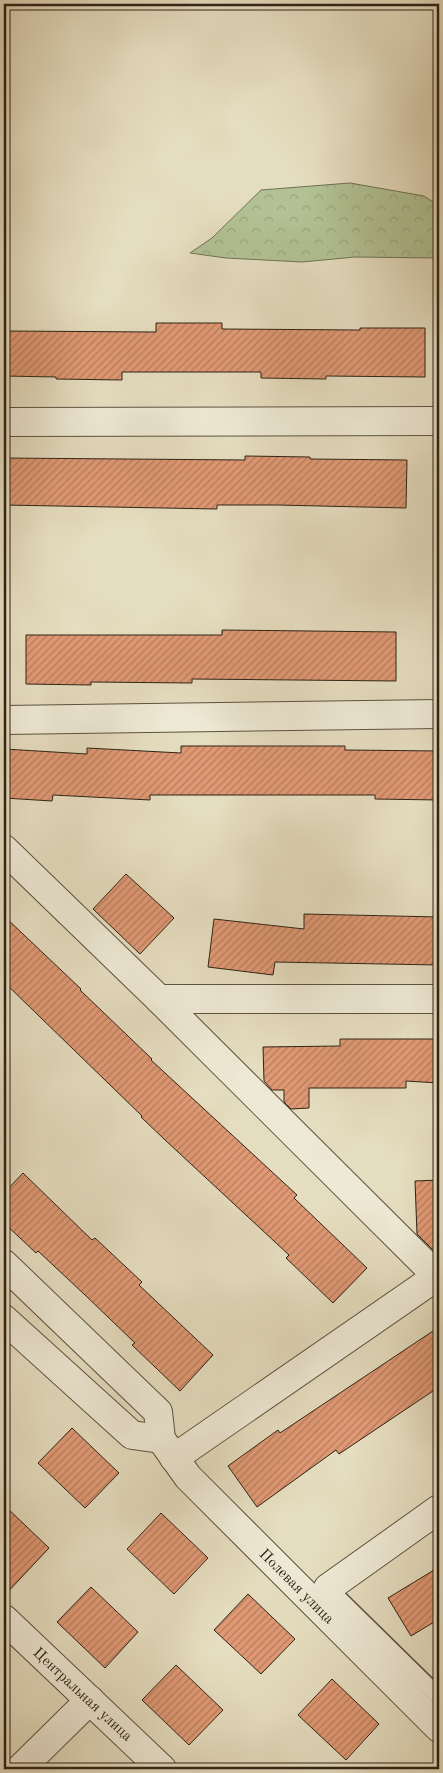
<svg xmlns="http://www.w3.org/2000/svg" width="443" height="1773" viewBox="0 0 443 1773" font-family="'Old Standard TT',serif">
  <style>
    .forest { fill: url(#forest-crowns); stroke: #707255 }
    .building { fill: url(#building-hatch); stroke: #2e2316 }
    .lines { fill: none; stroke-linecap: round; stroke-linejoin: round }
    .lane-casing { stroke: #5c5240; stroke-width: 19 }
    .street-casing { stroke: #5c5240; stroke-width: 30 }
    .lane { stroke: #eee9d5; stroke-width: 16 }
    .street { stroke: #eee9d5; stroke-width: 28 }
    .labels { text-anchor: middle; stroke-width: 4; stroke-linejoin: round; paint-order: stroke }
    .street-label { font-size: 15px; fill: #2e2316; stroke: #eee9d5 }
  </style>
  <defs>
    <pattern id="forest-crowns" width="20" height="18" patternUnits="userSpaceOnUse" patternTransform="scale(1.25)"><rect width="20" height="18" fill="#b2c294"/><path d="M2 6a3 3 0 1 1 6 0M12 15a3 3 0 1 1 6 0" fill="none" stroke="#99a67f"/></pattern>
    <pattern id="building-hatch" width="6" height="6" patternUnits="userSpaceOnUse" patternTransform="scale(1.25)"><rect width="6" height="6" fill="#e09974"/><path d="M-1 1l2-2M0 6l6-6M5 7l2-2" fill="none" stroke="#b67c5e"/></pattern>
  </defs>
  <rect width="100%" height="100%" fill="#e5ddbf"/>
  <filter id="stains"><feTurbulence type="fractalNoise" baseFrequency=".004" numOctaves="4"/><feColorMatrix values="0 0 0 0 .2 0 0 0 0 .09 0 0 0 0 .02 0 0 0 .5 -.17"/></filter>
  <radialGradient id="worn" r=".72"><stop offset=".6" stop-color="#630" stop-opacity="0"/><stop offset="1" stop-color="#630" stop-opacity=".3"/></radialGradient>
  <polygon class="forest" points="350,183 424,196 439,206 439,258 355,257 302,262 226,258 190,253 212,238 261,190"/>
  <g class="building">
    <polygon points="156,323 222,323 222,329 360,330 360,328 425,328 425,377 326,376 326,379 261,378 261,372 122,372 122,380 56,379 56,377 4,376 4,331 156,332"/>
    <polygon points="245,456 310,457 310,459 407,460 406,508 277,505 217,505 217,509 4,505 4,458 245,460"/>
    <polygon points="222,630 396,632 396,681 192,679 192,683 91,682 91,685 26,684 26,635 222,635"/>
    <polygon points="181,746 345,746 345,750 439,751 439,800 375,799 375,795 150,795 150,800 53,795 52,801 4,798 4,749 87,754 87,748 181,753"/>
    <polygon points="126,874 174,918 140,954 93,909"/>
    <polygon points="304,914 439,917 439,965 275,962 273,975 208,967 214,919 304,929"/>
    <polygon points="4,916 81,989 80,990 152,1059 151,1060 297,1195 294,1198 367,1268 333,1303 286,1258 289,1255 164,1139 141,1117 142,1116 4,982"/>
    <polygon points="340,1039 439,1039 439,1083 406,1081 406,1088 309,1088 309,1108 291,1109 284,1102 284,1090 272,1090 264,1081 263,1047 340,1046"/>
    <polygon points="23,1173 92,1240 95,1238 142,1282 139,1285 213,1355 180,1391 132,1345 135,1343 85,1295 38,1251 36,1253 4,1223 4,1193"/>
    <polygon points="439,1180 439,1256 417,1234 415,1181"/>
    <polygon points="439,1327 439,1387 339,1454 336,1450 257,1507 228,1466 278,1430 280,1433"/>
    <polygon points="72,1428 119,1473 85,1508 38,1463"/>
    <polygon points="4,1505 49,1548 4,1596"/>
    <polygon points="161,1513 208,1558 174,1594 127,1549"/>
    <polygon points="439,1567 439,1619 411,1636 388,1598"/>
    <polygon points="91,1587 138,1632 105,1668 57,1622"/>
    <polygon points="248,1594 295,1639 261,1674 214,1630"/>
    <polygon points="176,1665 223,1710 189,1745 142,1700"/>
    <polygon points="332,1679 379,1724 346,1760 298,1715"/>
  </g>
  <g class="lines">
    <defs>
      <polyline id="lane" points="328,1588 439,1697"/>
      <g id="street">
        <polyline points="4,422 439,421"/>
        <polyline points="4,720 439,714"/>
        <polyline points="4,849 159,999 437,1276"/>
        <polyline points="159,999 439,999"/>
        <polyline points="4,1264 158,1412 161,1439 188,1477 439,1728"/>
        <polyline points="4,1319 132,1435 161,1439"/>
        <polyline points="174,1458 439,1275"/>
        <polyline points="328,1588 439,1509"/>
        <polyline points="4,1619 162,1769"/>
        <polyline points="20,1769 90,1700"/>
      </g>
    </defs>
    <use href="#lane" class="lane-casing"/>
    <use href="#street" class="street-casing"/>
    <use href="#lane" class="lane"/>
    <use href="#street" class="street"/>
  </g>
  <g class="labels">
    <g class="street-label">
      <text transform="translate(297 1586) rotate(45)" y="5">Полевая улица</text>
      <text transform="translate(83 1694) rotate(43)" y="5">Центральная улица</text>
    </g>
  </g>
  <rect width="443" height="1773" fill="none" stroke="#e5ddbf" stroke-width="20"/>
  <rect x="5" y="5" width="433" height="1763" fill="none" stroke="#2e2316" stroke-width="2.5"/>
  <rect x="10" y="10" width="423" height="1753" fill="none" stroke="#2e2316"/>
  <rect width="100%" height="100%" filter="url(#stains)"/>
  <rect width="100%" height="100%" fill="url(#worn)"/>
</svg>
